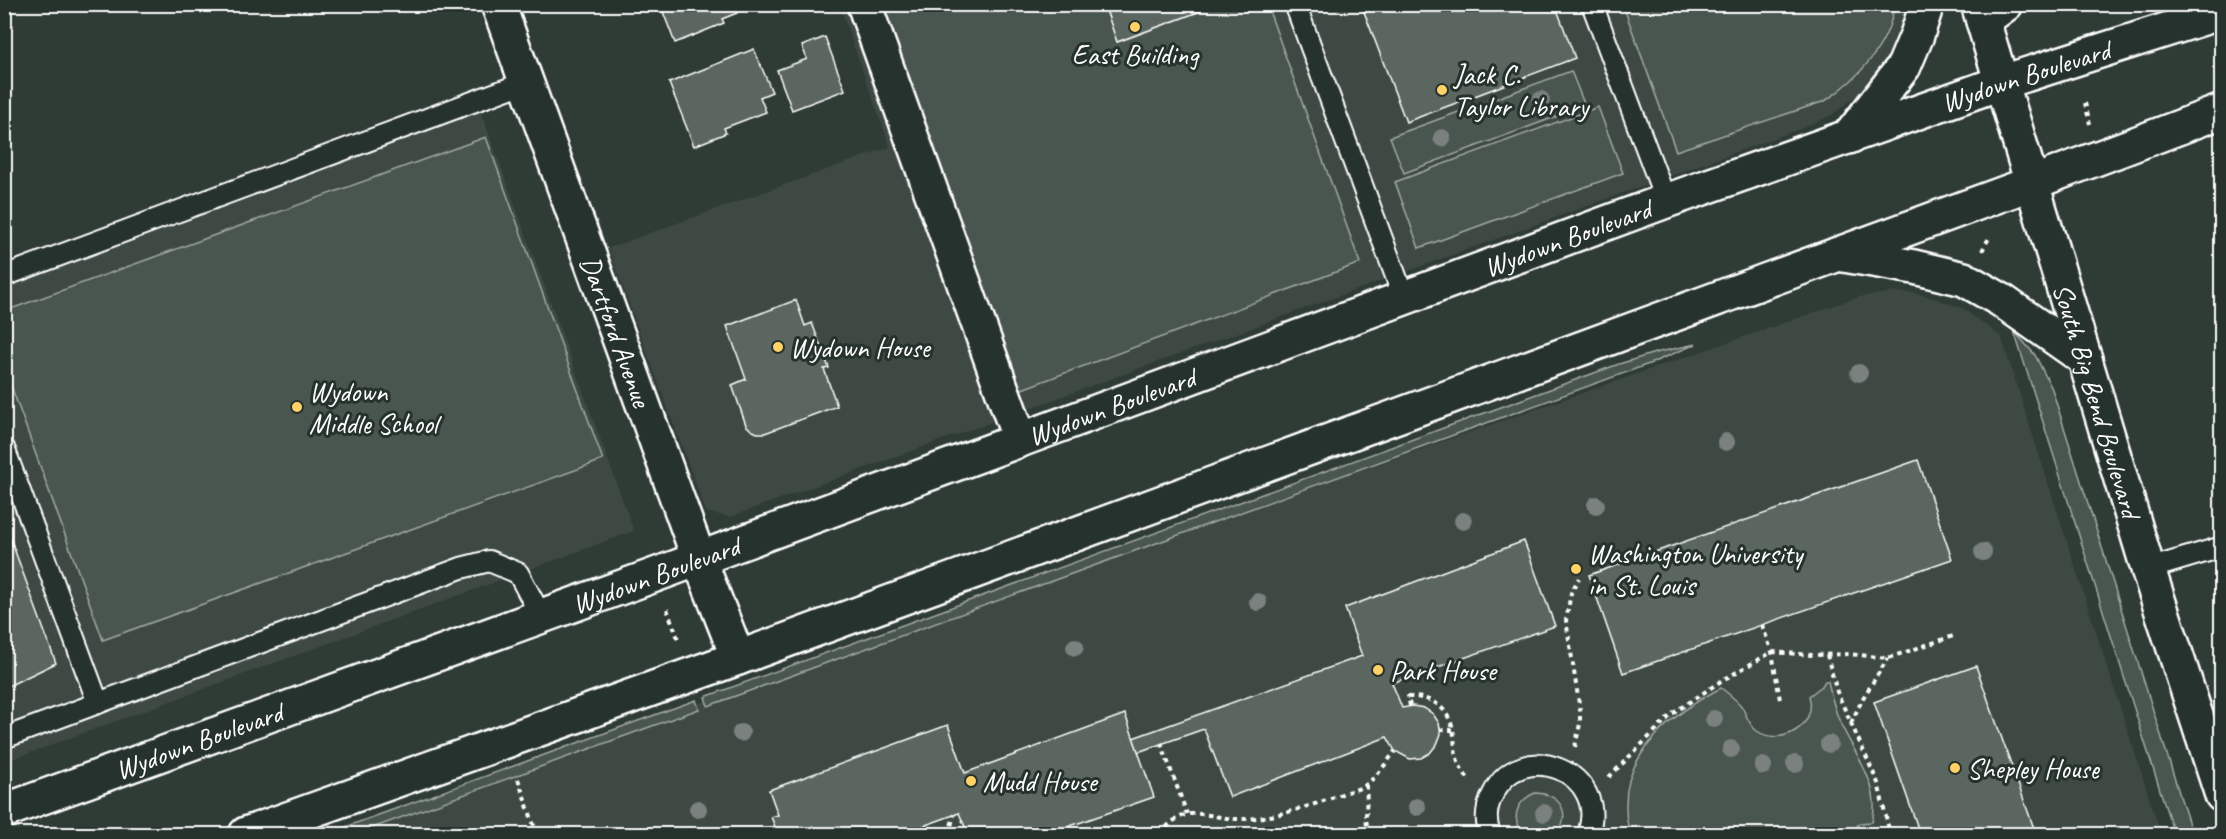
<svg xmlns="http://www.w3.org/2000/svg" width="2226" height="839" viewBox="0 0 2226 839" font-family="Caveat,sans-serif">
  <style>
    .built { fill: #3c4842 }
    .green { fill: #4a544f; stroke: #a4aaa7; stroke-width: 1.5 }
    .building { fill: #5b6661; stroke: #fff; stroke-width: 1.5 }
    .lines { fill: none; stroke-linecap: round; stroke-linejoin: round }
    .service-casing { stroke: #fff; stroke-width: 24 }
    .minor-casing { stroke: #fff; stroke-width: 38 }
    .tertiary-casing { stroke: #fff; stroke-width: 38 }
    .secondary-casing { stroke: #fff; stroke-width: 38 }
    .path { stroke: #fff; stroke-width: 4; stroke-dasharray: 4.5 4.5; stroke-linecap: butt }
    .service { stroke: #26332d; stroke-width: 20 }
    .minor { stroke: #26332d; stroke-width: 33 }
    .tertiary { stroke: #26332d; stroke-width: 33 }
    .secondary { stroke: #26332d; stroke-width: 33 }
    .tree { fill: #7a817e }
    .poi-dot { fill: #ffd166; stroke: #26332d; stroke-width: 2 }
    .labels { text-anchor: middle; stroke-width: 6; stroke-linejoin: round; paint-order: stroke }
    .poi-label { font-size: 28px; fill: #fff; stroke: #26332d; text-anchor: start }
    .street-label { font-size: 28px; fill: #fff; stroke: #26332d }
  </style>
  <rect width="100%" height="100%" fill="#2f3b35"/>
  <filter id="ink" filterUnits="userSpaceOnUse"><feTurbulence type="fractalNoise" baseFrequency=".0167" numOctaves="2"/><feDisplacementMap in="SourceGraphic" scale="12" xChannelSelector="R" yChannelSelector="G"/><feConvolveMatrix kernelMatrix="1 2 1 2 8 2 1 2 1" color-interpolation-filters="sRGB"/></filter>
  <g filter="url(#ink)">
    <g class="built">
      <polygon points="839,5 1907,5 1899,39 1880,69 1859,94 1832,115 1800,129 730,517 706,512 608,248 890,147"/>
      <polygon points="480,109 634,531 5,762 5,284"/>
      <polygon points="1897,292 1915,293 1931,297 1962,308 2001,336 2161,834 341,834 888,634 1858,297"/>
    </g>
    <g class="green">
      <polygon points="875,5 1104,5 1118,42 1200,11 1198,5 1267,5 1360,263 1014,392"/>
      <path d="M1623,5V4L1894,5C1890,45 1857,80 1825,101L1676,151Z"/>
      <polygon points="1571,71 1585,106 1404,173 1390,137"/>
      <polygon points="1598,107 1623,173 1419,248 1395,182"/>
      <polygon points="486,137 603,460 103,640 5,369 5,311"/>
      <polygon points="2014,331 2035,355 2052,389 2192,834 2174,834"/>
      <polygon points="1696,344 1649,364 708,706 705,697 1619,364 1655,353"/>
      <path d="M1825,681H1828C1831,695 1834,709 1840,722C1854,754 1882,785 1872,822L1860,823L1850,834H1632C1626,825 1626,814 1626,803C1626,750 1678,710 1721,688C1729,694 1737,700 1742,707C1747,716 1748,724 1757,731C1781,747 1818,726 1809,696L1822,686Z"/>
      <polygon points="696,700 699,709 356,834 326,834"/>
      <path d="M1535,793C1560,793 1573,814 1556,834H1524C1510,819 1516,801 1535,793Z"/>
    </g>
    <g class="building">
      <polygon points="660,4 734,4 737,13 722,19 724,23 675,43"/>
      <polygon points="1104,4 1198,4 1201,11 1117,42"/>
      <polygon points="1361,4 1555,4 1575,58 1406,122"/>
      <polygon points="825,37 845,90 792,110 777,70 807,59 802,46"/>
      <polygon points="754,49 772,92 760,97 766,112 724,128 726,133 694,146 669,83"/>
      <polygon points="796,300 805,326 812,323 829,368 824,369 837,406 765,433 757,433 751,430 746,425 732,385 746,379 727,326"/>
      <polygon points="1918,460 1952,559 1623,673 1589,575"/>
      <polygon points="4,521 56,663 4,688"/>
      <polygon points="1524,541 1555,626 1392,683 1402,708 1413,706 1424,708 1433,714 1439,723 1441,734 1437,744 1430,753 1421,758 1410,759 1395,751 1387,737 1230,797 1204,729 1138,752 1133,738 1362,656 1345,608"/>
      <polygon points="1976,666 2036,834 1920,834 1874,702"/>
      <polygon points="1125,714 1154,797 1047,834 968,834 959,813 901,834 778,834 771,817 778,815 769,790 948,725 965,773"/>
    </g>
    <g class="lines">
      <defs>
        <g id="service">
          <polyline points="1295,4 1404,298"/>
          <polyline points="1592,4 1666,201"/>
          <polyline points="4,276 526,82"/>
          <polyline points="4,448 98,703"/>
          <polyline points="2148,569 2222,547"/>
          <polyline points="4,738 461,568 489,561 518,573 541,616"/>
          <path d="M1490,834C1485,821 1486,807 1493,794C1521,736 1610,772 1588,834"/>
        </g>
        <g id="minor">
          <path id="s1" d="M498,4L699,559L738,658"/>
          <polyline points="864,4 1020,440"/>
          <polyline points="1983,21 2006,4"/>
        </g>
        <g id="tertiary">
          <path id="s2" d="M4,811L655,575L1666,201L2000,83L2222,12"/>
          <polyline points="246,834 738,658 2032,183 2222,111"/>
        </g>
        <g id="secondary">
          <path id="s3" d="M1978,4L2148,569L2222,795"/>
          <polyline points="1849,137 1904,66 1917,35 1927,4"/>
          <polyline points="1838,254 1914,267 1964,279 2001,300 2085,359"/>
        </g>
      </defs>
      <use href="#service" class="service-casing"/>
      <use href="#minor" class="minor-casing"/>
      <use href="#tertiary" class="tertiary-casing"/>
      <use href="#secondary" class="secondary-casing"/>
      <g class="path">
        <polyline points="2085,103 2090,124"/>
        <polyline points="1982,251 1990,236"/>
        <polyline points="667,609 679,641"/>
        <polyline points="1762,625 1772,652 1780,700"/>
        <polyline points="1827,655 1837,692 1878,783 1890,834"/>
        <path d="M1410,706L1408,697C1432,696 1448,707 1453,730C1455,738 1454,747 1456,754C1458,764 1463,772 1469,780"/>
        <polyline points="1851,723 1863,698 1888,658"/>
        <polyline points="1440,730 1453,730"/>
        <polyline points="1161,743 1187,814"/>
        <polyline points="1575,747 1580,724 1580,710 1566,620 1571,593 1579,578"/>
        <polyline points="1609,777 1672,714 1721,681 1772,652 1813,655 1849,654 1888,658 1956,635"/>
        <polyline points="518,779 537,834"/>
        <polyline points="1367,785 1366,818 1368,834"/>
        <polyline points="760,834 776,828"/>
        <polyline points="949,834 954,815"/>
        <polyline points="1136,834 1161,833"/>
        <path d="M1160,834C1190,798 1208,821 1245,819C1280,817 1314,805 1347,792C1354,790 1363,788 1368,783C1379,774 1387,762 1395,751"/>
      </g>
      <use href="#service" class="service"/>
      <use href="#minor" class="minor"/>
      <use href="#tertiary" class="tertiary"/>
      <use href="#secondary" class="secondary"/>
    </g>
    <g class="tree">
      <circle cx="1541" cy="100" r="9"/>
      <circle cx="1442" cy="138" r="9"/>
      <circle cx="1859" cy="373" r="9"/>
      <circle cx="1726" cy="442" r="9"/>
      <circle cx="1596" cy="505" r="9"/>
      <circle cx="1463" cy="521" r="9"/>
      <circle cx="1983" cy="552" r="9"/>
      <circle cx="1258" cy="602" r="9"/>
      <circle cx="1075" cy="647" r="9"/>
      <circle cx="1714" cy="719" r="9"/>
      <circle cx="741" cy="733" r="9"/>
      <circle cx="1829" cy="744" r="9"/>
      <circle cx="1731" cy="749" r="9"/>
      <circle cx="1795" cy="764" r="9"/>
      <circle cx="1763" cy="766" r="9"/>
      <circle cx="1417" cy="807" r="9"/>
      <circle cx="698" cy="809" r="9"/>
      <circle cx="1544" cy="813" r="9"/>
    </g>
  </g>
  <g class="poi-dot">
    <circle cx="1135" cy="27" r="6"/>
    <circle cx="1442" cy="90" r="6"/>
    <circle cx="778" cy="347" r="6"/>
    <circle cx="297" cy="407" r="6"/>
    <circle cx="1576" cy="569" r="6"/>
    <circle cx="1378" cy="670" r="6"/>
    <circle cx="1955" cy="768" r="6"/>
    <circle cx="971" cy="781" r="6"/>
  </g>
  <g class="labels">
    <g class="poi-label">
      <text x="1135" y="64" text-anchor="middle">East Building</text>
      <text x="1454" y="84">Jack C.<tspan x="1454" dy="32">Taylor Library</tspan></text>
      <text x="790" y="357">Wydown House</text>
      <text x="309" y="401">Wydown<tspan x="309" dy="32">Middle School</tspan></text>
      <text x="1588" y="563">Washington University<tspan x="1588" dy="32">in St. Louis</tspan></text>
      <text x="1390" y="680">Park House</text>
      <text x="1967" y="778">Shepley House</text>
      <text x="983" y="791">Mudd House</text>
    </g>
    <g class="street-label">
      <text dy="10" stroke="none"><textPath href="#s2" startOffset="2151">Wydown Boulevard</textPath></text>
      <text dy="10" stroke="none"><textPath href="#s2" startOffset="1665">Wydown Boulevard</textPath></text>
      <text dy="10" stroke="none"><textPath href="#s1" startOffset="348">Dartford Avenue</textPath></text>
      <text dy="10" stroke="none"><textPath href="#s3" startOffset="414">South Big Bend Boulevard</textPath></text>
      <text dy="10" stroke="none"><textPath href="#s2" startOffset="1179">Wydown Boulevard</textPath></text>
      <text dy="10" stroke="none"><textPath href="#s2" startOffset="693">Wydown Boulevard</textPath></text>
      <text dy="10" stroke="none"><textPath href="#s2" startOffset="207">Wydown Boulevard</textPath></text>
    </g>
  </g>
  <rect width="2226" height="839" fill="none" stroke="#26332d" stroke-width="24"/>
  <rect x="12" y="12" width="2202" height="815" fill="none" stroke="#fff" stroke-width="2" filter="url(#ink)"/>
</svg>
